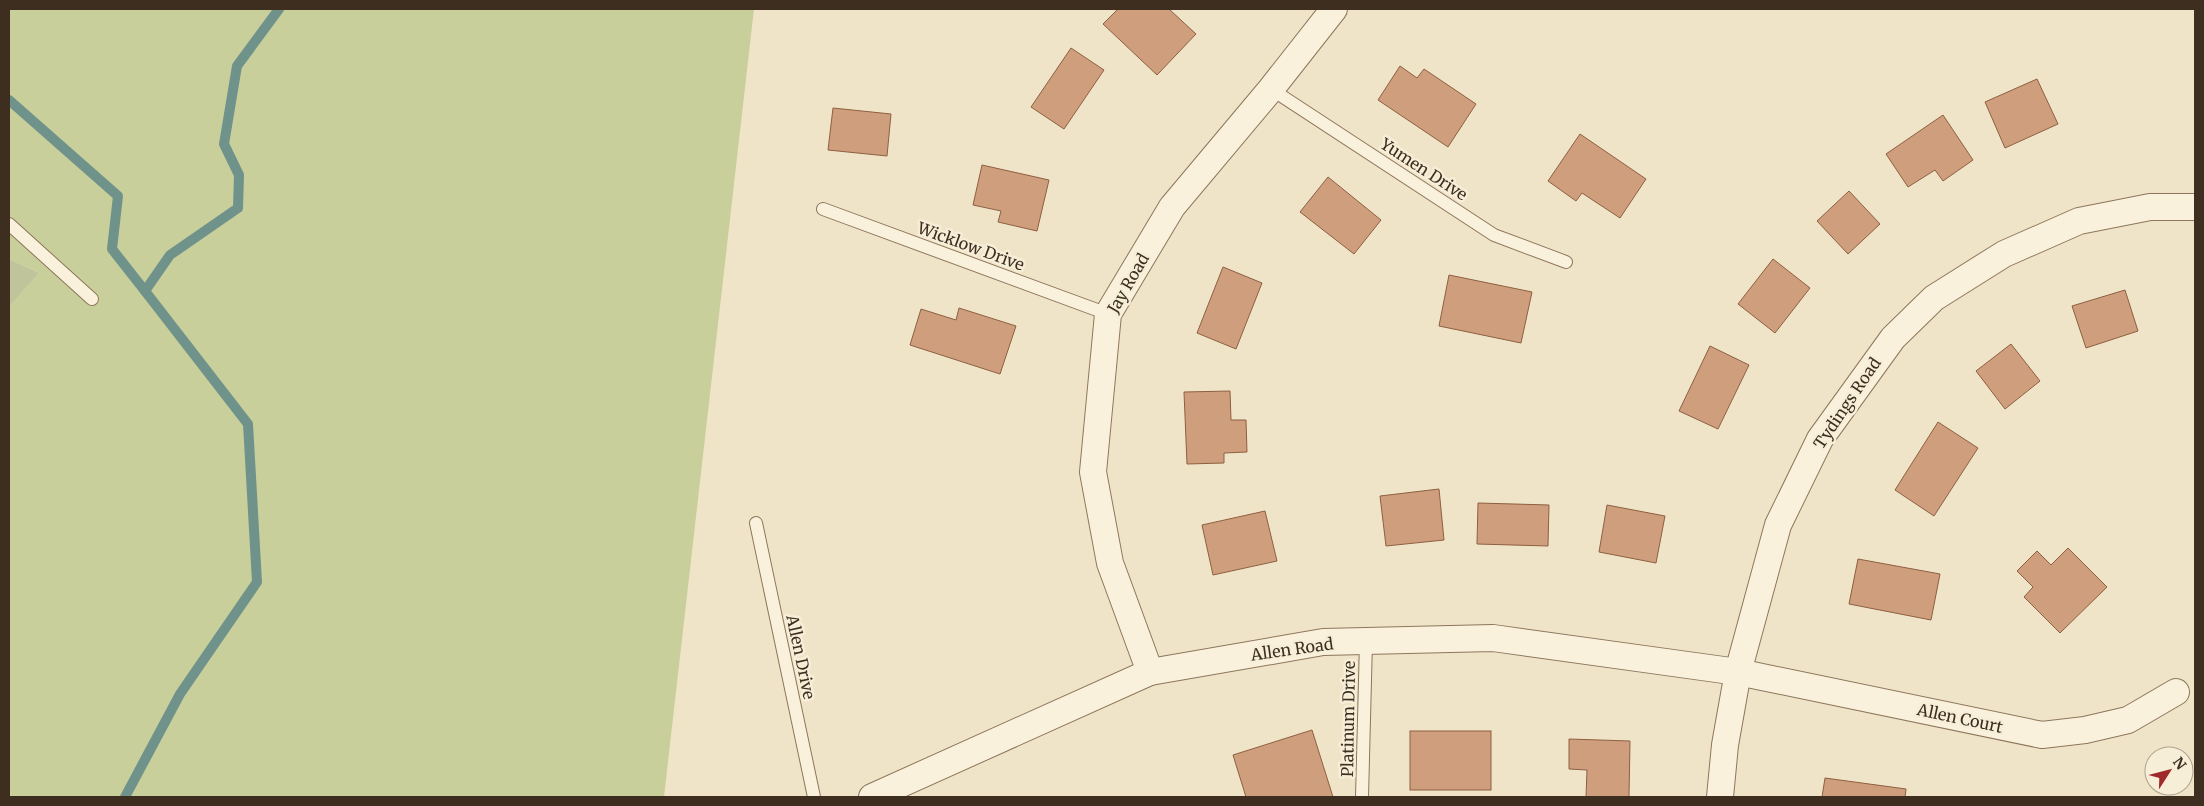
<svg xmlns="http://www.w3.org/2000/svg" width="2204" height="806" viewBox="0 0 2204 806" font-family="Merriweather,serif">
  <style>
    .green { fill: #c9cf9b }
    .cemetery { fill: #bfc49a }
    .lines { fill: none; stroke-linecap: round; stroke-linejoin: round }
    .stream { stroke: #6f938a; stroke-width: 10 }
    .building { fill: #cf9f7d; stroke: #8d5f41 }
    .service-casing { stroke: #8d765c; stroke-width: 14 }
    .minor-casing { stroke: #8d765c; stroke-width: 28 }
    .service { stroke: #faf1dc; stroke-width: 12 }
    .minor { stroke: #faf1dc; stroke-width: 26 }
    .labels { text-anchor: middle; stroke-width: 5; stroke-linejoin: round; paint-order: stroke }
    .street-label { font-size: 16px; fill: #3d2e20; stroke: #f7eed8 }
  </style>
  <rect width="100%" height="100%" fill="#f0e4c8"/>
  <polygon class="green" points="9,9 754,9 664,797 9,797 9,307 39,273 9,259"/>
  <polygon class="cemetery" points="9,259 39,273 9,307"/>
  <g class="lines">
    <g class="stream">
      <polyline points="9,100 118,196 112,249 145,291"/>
      <polyline points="125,797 180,694 257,582 248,424 145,291 170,255 238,208 239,175 224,144 237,66 279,9"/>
    </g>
  </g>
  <g class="building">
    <polygon points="1118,9 1169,9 1196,34 1157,75 1103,24"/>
    <polygon points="1071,48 1104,70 1064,129 1031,107"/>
    <polygon points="1400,66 1417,78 1424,69 1476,104 1448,147 1378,100"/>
    <polygon points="2037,79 2058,124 2005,148 1985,102"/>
    <polygon points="833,108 891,114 887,156 828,150"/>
    <polygon points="1943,115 1973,160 1943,181 1935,170 1908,187 1886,154"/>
    <polygon points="1580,134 1646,179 1620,218 1582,193 1576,201 1548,181"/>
    <polygon points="982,165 1049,180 1037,231 998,222 1001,211 973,205"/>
    <polygon points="1328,177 1381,220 1354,254 1300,212"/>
    <polygon points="1849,191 1880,224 1848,254 1817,221"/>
    <polygon points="1773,259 1810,288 1775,333 1738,304"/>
    <polygon points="1223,267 1262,283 1236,349 1197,333"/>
    <polygon points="1449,275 1532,292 1521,343 1439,326"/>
    <polygon points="2125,290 2138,331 2086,348 2072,306"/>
    <polygon points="959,308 1016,326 1000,374 910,345 921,309 956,320"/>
    <polygon points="2011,344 2040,381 2005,409 1976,371"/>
    <polygon points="1710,346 1749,365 1718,429 1679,411"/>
    <polygon points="1230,391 1231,420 1246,420 1247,452 1224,453 1224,463 1187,464 1184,392"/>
    <polygon points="1938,422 1978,448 1934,516 1895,490"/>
    <polygon points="1439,489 1444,540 1386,546 1380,496"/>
    <polygon points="1478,503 1549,505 1548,546 1477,544"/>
    <polygon points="1607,505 1665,516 1656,563 1599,552"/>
    <polygon points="1265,511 1277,561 1213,575 1202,525"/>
    <polygon points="2068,548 2107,587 2060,633 2024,597 2033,587 2017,571 2037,551 2051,565"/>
    <polygon points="1858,559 1940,574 1931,620 1849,604"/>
    <polygon points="1312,730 1333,797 1246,797 1233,755"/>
    <rect x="1410" y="731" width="81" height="59"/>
    <polygon points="1569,739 1630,741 1629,797 1586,797 1587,770 1569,769"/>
    <polygon points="1825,778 1906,789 1905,797 1822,797"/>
  </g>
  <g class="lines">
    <defs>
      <g id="service">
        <polyline points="1271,89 1494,235 1566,262"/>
        <polyline points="823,209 1108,314"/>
        <polyline points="9,224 92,299"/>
        <polyline points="756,523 814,797"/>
        <polyline points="1362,797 1366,641"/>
      </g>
      <g id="minor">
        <polyline points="1150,672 1110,563 1093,472 1108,314 1172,207 1271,89 1334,9"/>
        <polyline points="872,797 1150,672 1323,642 1493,638 1738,672 2042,735 2085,730 2128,720 2176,692"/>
        <polyline points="1720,797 1725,745 1738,672 1778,525 1820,439 1893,338 1934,298 2004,254 2079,221 2150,207 2195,207"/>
      </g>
    </defs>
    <use href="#service" class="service-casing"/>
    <use href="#minor" class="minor-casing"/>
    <use href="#service" class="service"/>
    <use href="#minor" class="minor"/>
  </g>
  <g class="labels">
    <g class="street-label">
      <text transform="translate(1424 169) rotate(33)" y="6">Yumen Drive</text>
      <text transform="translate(971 246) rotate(20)" y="6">Wicklow Drive</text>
      <text transform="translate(1128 283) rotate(-60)" y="6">Jay Road</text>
      <text transform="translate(1847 403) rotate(-56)" y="6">Tydings Road</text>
      <text transform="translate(1292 649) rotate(-8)" y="6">Allen Road</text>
      <text transform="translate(801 657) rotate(78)" y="6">Allen Drive</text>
      <text transform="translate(1960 718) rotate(12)" y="6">Allen Court</text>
      <text transform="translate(1348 719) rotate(-89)" y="6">Platinum Drive</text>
    </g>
  </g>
  <rect width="2204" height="806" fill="none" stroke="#3d2e20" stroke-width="20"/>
  <g transform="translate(2169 771) rotate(54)"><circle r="24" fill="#f7eed8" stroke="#ada18e"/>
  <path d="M0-4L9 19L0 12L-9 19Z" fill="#9e2a2b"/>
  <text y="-8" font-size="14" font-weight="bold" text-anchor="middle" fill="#3d2e20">N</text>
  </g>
</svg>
